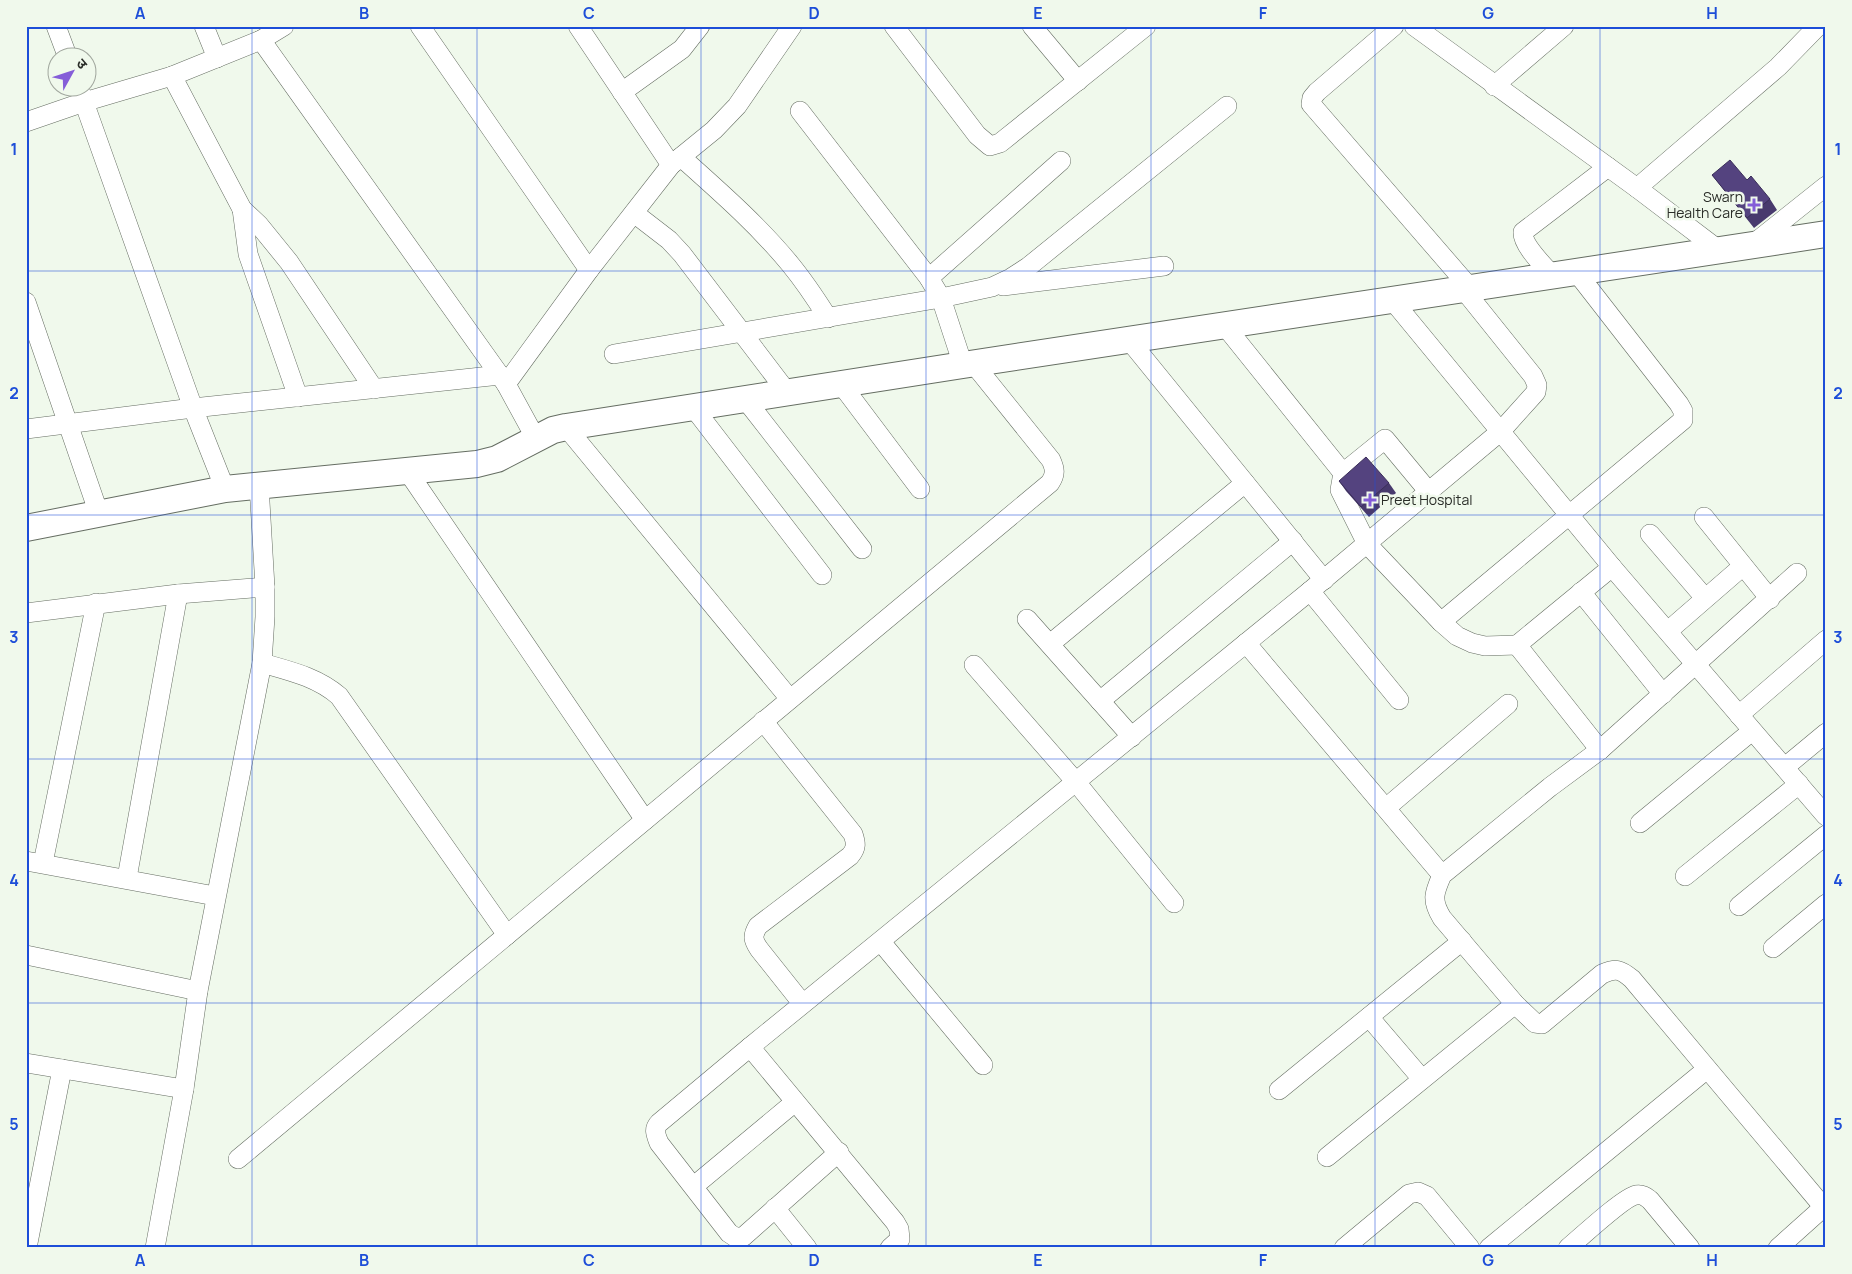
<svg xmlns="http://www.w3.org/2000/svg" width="1852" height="1274" viewBox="0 0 1852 1274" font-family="Manrope,'Noto Sans Devanagari',sans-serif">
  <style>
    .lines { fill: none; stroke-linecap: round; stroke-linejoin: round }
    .street-casing { stroke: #656d62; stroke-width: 20 }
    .secondary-casing { stroke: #656d62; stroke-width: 28 }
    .street { stroke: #fff; stroke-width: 19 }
    .secondary { stroke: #fff; stroke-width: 26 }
    .wall { fill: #483a6d }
    .building { fill: #54437f; stroke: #3b2f59 }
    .grid { fill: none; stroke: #1d4ed8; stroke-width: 1; stroke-opacity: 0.55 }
    .poi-dot { fill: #855ed8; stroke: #f0f9ec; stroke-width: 2 }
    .labels { text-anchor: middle; stroke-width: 5; stroke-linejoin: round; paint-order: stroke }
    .poi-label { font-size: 14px; fill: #2a2d28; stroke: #f0f9ec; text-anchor: end }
    .neatline { fill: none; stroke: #1d4ed8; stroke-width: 2 }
    .grid-label { font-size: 16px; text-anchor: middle; font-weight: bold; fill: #1d4ed8 }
  </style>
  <rect width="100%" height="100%" fill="#f0f9ec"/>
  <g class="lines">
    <defs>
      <g id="street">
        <polyline points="56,26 68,58"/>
        <polyline points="204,26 217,58"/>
        <polyline points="420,26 589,270"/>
        <polyline points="578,26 671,165"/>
        <polyline points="894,26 977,135 990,146 1000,143 1146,26"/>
        <polyline points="1032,26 1078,81"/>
        <polyline points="1394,26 1317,92 1312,98 1311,104 1471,289"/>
        <polyline points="1414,26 1637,188 1720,251"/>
        <polyline points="261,40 506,384 536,439"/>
        <polyline points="172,76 242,209 259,225 289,262 374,389"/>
        <polyline points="1494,86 1564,26"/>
        <polyline points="79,88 193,408 225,489"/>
        <polyline points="622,92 682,49 700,26"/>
        <polyline points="800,111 929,278 941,298 963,365"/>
        <polyline points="26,122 84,102 172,76 261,40 284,26"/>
        <path d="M681,157C719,191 758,225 790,264C804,281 816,299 828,318"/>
        <polyline points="1637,188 1778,67 1818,26"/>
        <polyline points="242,209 248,254 298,397"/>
        <polyline points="634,213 669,240 682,254 787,392"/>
        <polyline points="1752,245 1826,186"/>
        <path d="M1553,276C1544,266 1522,245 1523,232L1608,167"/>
        <polyline points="929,278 1061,161"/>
        <polyline points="1003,286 1164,266"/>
        <polyline points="1393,301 1612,567 1826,816"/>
        <polyline points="26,302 99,514"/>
        <polyline points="1225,326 1343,473 1385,439 1429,492"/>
        <polyline points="1129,340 1324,580"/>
        <polyline points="614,354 941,298 992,287 1011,278 1028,267 1227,106"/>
        <polyline points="506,384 589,270 671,165 714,130 737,106 792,26"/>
        <polyline points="841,384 920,489"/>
        <polyline points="745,399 862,549"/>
        <polyline points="693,407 822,575"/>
        <polyline points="566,427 790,699"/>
        <polyline points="26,429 193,408 500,375"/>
        <polyline points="408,472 645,820"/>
        <polyline points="1343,473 1340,490 1367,544 1441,622 1457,636 1472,643 1485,646 1517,645"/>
        <polyline points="1704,517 1770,599"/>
        <polyline points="1650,534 1705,598"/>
        <path d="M1797,573L1600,750L1550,787L1442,875C1434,893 1431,900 1442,918L1515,1004L1535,1023L1542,1024L1602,974C1616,968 1620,969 1632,979L1826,1210"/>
        <polyline points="1310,591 1399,700"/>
        <polyline points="1581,592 1663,694"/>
        <polyline points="26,613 178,594 265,587"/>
        <polyline points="1027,619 1132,737"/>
        <polyline points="1441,622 1683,420 1683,411 1679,404 1577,273"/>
        <polyline points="1668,631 1743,566"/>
        <polyline points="1246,643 1442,875"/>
        <polyline points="1050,644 1245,483"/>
        <path d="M262,663C290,671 317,677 339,696L507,935"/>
        <polyline points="974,665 1076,782 1174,903"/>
        <polyline points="1100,701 1293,541"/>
        <polyline points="1739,715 1826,640"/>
        <path d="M763,721L853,834C856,843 857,848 850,856L758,926C752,936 753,940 759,949L802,1003"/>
        <polyline points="1600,750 1517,645 1612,567"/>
        <polyline points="1785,767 1826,733"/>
        <polyline points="1386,808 1508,704"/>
        <polyline points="1640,823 1752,731"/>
        <polyline points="26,861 215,896"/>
        <polyline points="43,863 96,603"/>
        <polyline points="1685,876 1799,784"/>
        <polyline points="127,878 178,594"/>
        <polyline points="1739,906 1826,835"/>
        <polyline points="881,942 983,1065"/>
        <polyline points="1773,948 1826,904"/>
        <polyline points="26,955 198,991"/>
        <polyline points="1369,1017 1422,1079"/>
        <polyline points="750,1047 895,1222 899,1229 900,1239 890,1248"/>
        <polyline points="26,1063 184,1089"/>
        <polyline points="1279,1090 1462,941"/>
        <path d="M839,1152L743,1237H735L729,1233L659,1143C656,1135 653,1129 659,1123L750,1047L1310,591L1501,431L1536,392L1537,385L1533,376L1464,290"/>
        <polyline points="1327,1157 1515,1004"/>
        <path d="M238,1159L1050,483C1056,474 1055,469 1051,460L973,363"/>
        <polyline points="694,1186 795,1102"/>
        <polyline points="775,1208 807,1248"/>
        <polyline points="27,1248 62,1069"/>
        <polyline points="155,1248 184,1089 198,991 262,663 265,617 265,587 259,485"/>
        <polyline points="1344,1248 1409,1194 1418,1192 1427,1196 1470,1248"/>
        <polyline points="1489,1248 1707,1069"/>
        <path d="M1568,1248C1580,1238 1624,1197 1636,1195C1643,1194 1646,1197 1650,1200L1690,1248"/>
        <polyline points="1778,1248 1826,1205"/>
      </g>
      <polyline id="secondary" points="26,528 225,489 477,464 497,459 553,430 566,427 963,365 1826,234"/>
    </defs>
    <use href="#street" class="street-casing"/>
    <use href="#secondary" class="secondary-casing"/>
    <use href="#street" class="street"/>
    <use href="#secondary" class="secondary"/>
  </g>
  <g class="wall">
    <polygon points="1712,175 1747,180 1770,199 1777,210 1754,228 1720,185"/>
    <polygon points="1339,481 1389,483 1396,493 1369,517 1346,491"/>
  </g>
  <g class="building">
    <polygon points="1730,160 1747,180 1751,176 1770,199 1747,218 1712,175"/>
    <polygon points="1366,457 1389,483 1361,507 1339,481"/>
  </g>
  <path class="grid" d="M252,26V1248M477,26V1248M701,26V1248M926,26V1248M1151,26V1248M1375,26V1248M1600,26V1248M26,271H1826M26,515H1826M26,759H1826M26,1003H1826"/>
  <g class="poi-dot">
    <path d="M1751.5 197.5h5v5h5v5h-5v5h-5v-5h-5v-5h5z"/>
    <path d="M1367.5 492.5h5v5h5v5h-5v5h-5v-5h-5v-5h5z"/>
  </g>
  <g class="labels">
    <g class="poi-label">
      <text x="1743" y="202">Swarn<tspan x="1743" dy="16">Health Care</tspan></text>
      <text x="1381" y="505" text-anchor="start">Preet Hospital</text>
    </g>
  </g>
  <rect width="1852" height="1274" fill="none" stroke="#f0f9ec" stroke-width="55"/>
  <g transform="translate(72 72) rotate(50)"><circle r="24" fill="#f0f9ec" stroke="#a1a79e"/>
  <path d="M0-4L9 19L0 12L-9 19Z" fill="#855ed8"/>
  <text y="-8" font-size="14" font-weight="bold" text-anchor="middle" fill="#2a2d28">उ</text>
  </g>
  <rect x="28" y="28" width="1796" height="1218" class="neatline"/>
  <g class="grid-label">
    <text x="140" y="19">A</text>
    <text x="364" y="19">B</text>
    <text x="589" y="19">C</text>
    <text x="814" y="19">D</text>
    <text x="1038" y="19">E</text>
    <text x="1263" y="19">F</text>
    <text x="1488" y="19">G</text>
    <text x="1712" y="19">H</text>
    <text x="14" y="155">1</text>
    <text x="1838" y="155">1</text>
    <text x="14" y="399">2</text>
    <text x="1838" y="399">2</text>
    <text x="14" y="643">3</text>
    <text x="1838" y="643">3</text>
    <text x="14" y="886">4</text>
    <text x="1838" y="886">4</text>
    <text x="14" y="1130">5</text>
    <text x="1838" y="1130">5</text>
    <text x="140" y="1266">A</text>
    <text x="364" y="1266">B</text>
    <text x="589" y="1266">C</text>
    <text x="814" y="1266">D</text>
    <text x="1038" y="1266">E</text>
    <text x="1263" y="1266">F</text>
    <text x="1488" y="1266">G</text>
    <text x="1712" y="1266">H</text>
  </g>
</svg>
